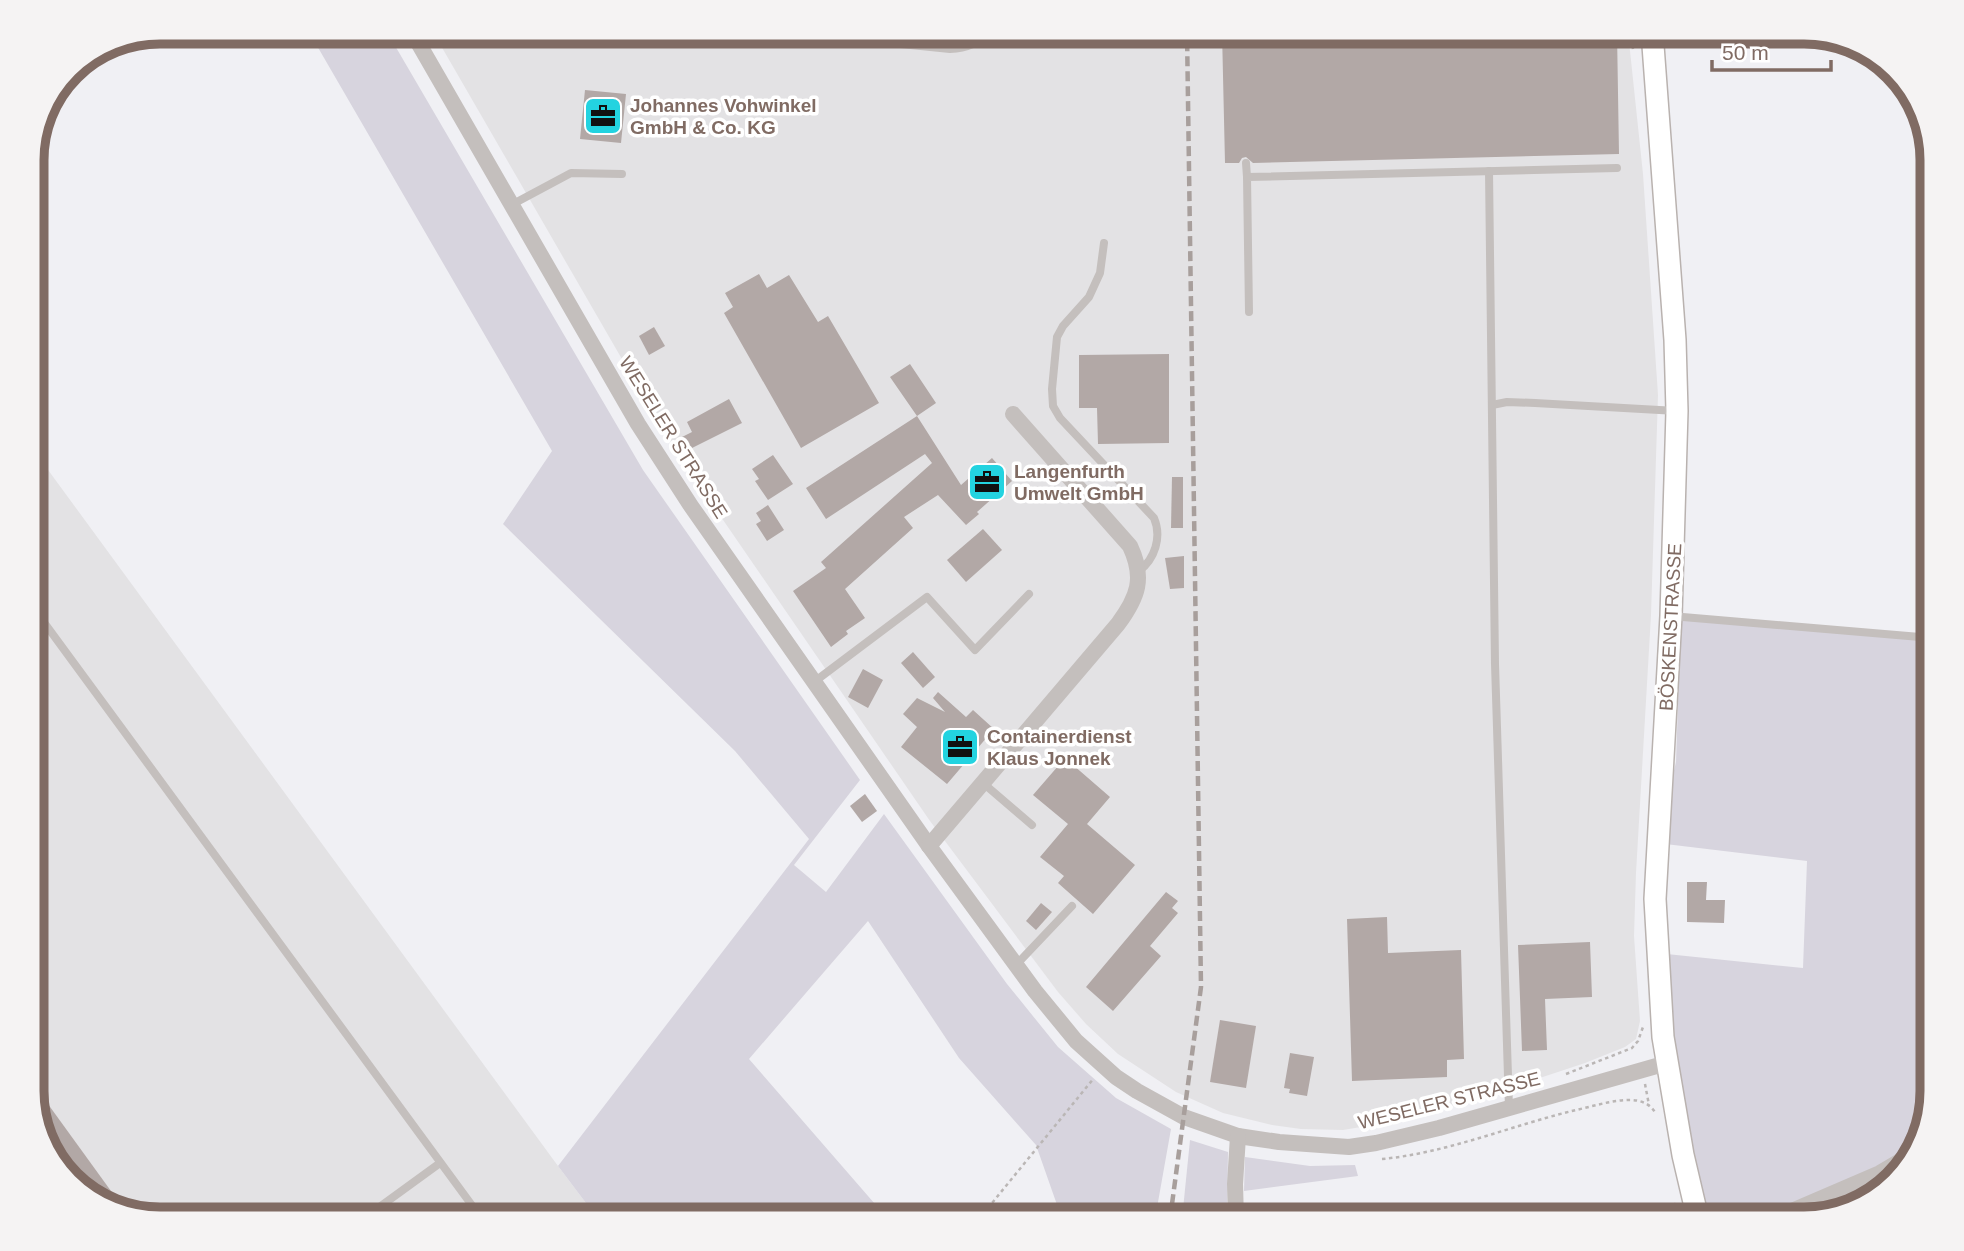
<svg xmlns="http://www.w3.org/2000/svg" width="1964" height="1251" viewBox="0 0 1964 1251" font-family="Arial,sans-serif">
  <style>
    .built { fill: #e3e2e4 }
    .green { fill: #d7d4de }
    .building { fill: #b2a8a6 }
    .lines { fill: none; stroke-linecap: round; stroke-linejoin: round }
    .secondary-casing { stroke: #b9b2af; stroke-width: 24 }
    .path { stroke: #bab6b5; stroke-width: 2.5; stroke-dasharray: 3.5 3.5; stroke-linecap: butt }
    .lane { stroke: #c4bfbd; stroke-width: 8 }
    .street { stroke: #c4bfbd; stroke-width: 16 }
    .secondary { stroke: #fff; stroke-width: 21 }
    .rail { stroke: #a89f9c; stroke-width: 4.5; stroke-dasharray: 10 5; stroke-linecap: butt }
    .labels { text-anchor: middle; stroke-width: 7; stroke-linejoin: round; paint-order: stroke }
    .poi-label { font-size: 19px; font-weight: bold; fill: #806b63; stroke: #fff; text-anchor: start }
    .street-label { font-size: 19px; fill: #806b63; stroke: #fff }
    .rim { fill: none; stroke: #806b63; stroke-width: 9 }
  </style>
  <rect width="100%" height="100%" fill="#f0f0f4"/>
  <g class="built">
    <polygon points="433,32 1628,32 1643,174 1658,395 1651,615 1636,873 1634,936 1640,1021 1636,1039 1625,1047 1585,1063 1474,1100 1391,1122 1343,1130 1301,1129 1272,1125 1223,1113 1176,1092 1118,1054 1086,1024 1058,992 930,821 686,466 656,418"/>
    <polygon points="32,448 558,1166 598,1219 160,1219 89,1198 49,1155 32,1099"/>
  </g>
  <g class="green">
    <polygon points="309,32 387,32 643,470 860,780 794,865 826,892 884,814 1007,984 1058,1047 1116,1098 1171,1129 1155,1219 1062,1219 1036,1145 959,1058 868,921 749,1059 888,1219 598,1219 558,1166 809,839 735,751 503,524 552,451"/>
    <polygon points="1681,617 1932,638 1932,1091 1914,1153 1773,1219 1698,1219 1657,953 1803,968 1807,861 1657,843 1676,762"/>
    <polygon points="1190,1140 1228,1152 1227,1219 1182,1219"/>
    <polygon points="1245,1157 1310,1166 1355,1165 1358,1176 1244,1191"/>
  </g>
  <g class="building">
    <polygon points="1222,32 1617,32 1619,154 1253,163 1246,157 1242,158 1239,163 1225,163"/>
    <polygon points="585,90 626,94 621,143 580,139"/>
    <polygon points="759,274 767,288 789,275 818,322 828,316 879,403 801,448 724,313 733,307 725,293"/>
    <polygon points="654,327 665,346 649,355 639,336"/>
    <polygon points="1169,354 1169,443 1098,444 1097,408 1079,408 1079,355"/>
    <polygon points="910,364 936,403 917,416 961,485 992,458 1012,481 977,512 979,514 966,525 938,495 904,517 913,528 845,589 865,618 846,631 848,634 831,647 793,591 826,568 821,562 932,463 925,454 826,519 806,488 917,416 890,377"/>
    <polygon points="729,399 742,423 680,454 674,441 692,432 687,422"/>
    <polygon points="773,455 793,484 768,500 755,481 759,479 752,469"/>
    <polygon points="1172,477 1183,477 1183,528 1171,528"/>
    <polygon points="768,505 784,530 767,541 756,524 761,521 756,513"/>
    <polygon points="983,529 1002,550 966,582 947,560"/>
    <polygon points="1184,556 1184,588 1170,589 1165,558"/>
    <polygon points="913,652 935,677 923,688 901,663"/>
    <polygon points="863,669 883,680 868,708 848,697"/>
    <polygon points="938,692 966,717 973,710 994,729 947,784 901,747 917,727 903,714 917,698 945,712 933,698"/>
    <polygon points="1065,758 1110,797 1087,824 1135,865 1093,914 1058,883 1064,876 1040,857 1068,824 1033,795"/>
    <polygon points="865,794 877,811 862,822 850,806"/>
    <polygon points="1687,882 1707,882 1706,900 1725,900 1724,923 1687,922"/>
    <polygon points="1166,892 1178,901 1172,908 1178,913 1150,946 1161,956 1113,1011 1086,987"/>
    <polygon points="1041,903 1052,912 1036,930 1026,921"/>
    <polygon points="1387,917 1388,953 1461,950 1464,1059 1447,1060 1447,1077 1352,1081 1347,919"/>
    <polygon points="1590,942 1592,997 1545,999 1547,1050 1522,1051 1518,945"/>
    <polygon points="1220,1020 1256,1026 1246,1088 1210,1082"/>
    <polygon points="1290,1053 1314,1057 1307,1096 1289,1093 1290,1089 1284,1088"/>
    <polygon points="32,1082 124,1209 89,1198 49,1155 32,1099"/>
  </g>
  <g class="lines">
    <defs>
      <polyline id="secondary" points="1652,32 1675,340 1677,411 1671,616 1655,899 1663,1037 1683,1155 1698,1219"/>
    </defs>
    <use href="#secondary" class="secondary-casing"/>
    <g class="path">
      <polyline points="1631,32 1633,49"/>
      <polyline points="1566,1074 1632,1048 1638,1041 1643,1027"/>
      <polyline points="1645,1084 1649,1105"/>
      <path d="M1382,1159C1447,1153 1513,1125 1576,1110C1594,1106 1612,1100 1630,1100C1641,1100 1651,1104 1656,1114"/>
      <polyline points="1674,1203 1677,1219"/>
      <polyline points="979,1219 1094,1078"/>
    </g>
    <g class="lane">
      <path d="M783,32L950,49C968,48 977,43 991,32"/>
      <polyline points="1246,163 1247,177"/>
      <polyline points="1489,171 1495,664 1509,1108"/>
      <polyline points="513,204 571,173 622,174"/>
      <path d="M1104,243L1100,273L1089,297L1063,326L1057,337L1052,389L1053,406L1060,418L1154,518C1162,537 1155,559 1139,571"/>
      <polyline points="1249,312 1247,177 1617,168"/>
      <polyline points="1492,405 1507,402 1535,403 1677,411"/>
      <polyline points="32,606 482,1219"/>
      <polyline points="1671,616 1932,638"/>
      <polyline points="814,682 927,597 975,650 1029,594"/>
      <polyline points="983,783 1032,825"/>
      <polyline points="1016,965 1072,906"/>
      <polyline points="363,1219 440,1163"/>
    </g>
    <g class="street">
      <polyline points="412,32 638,424 691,506 929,846 1035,991 1076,1041 1116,1077 1137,1091 1184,1117 1238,1136 1279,1142 1349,1147 1376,1143 1439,1128 1667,1063"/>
      <path d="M929,846L1118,624C1138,597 1145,578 1130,546L1013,414"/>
      <polyline points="1236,1219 1235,1184 1238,1136"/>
      <polyline points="1773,1219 1880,1173 1914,1153"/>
    </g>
    <use href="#secondary" class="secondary"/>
    <polyline class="rail" points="1170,1219 1201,987 1187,32"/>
  </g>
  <defs>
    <symbol id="office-square" viewBox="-11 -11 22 22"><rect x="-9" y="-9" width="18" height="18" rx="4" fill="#23d3e0" stroke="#fff"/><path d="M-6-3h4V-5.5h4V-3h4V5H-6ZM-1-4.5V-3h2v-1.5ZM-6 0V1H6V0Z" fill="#111"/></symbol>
  </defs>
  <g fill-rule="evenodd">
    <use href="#office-square" x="581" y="94" width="44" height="44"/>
    <use href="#office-square" x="965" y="460" width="44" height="44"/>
    <use href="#office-square" x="938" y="725" width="44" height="44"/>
  </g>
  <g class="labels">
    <g class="poi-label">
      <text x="630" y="112">Johannes Vohwinkel<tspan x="630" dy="22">GmbH &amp; Co. KG</tspan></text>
      <text x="1014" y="478">Langenfurth<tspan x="1014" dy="22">Umwelt GmbH</tspan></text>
      <text x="987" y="743">Containerdienst<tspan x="987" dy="22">Klaus Jonnek</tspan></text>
    </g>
    <g class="street-label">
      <text transform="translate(674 437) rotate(58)" y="7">WESELER STRASSE</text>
      <text transform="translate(1670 627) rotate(-87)" y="7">BÖSKENSTRASSE</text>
      <text transform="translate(1449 1100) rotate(-14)" y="7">WESELER STRASSE</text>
    </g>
  </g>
  <path d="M0 0H1964V1251H0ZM160 44H1804A116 116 0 0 1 1920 160V1091A116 116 0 0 1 1804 1207H160A116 116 0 0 1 44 1091V160A116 116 0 0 1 160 44Z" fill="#f5f3f3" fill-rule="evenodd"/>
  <path class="rim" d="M160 44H1804A116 116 0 0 1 1920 160V1091A116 116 0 0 1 1804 1207H160A116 116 0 0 1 44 1091V160A116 116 0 0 1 160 44Z"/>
  <path d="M1712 60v10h119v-10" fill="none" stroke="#806b63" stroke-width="3.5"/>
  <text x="1722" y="60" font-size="21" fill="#806b63" stroke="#ffffff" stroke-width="5" paint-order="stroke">50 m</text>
</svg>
